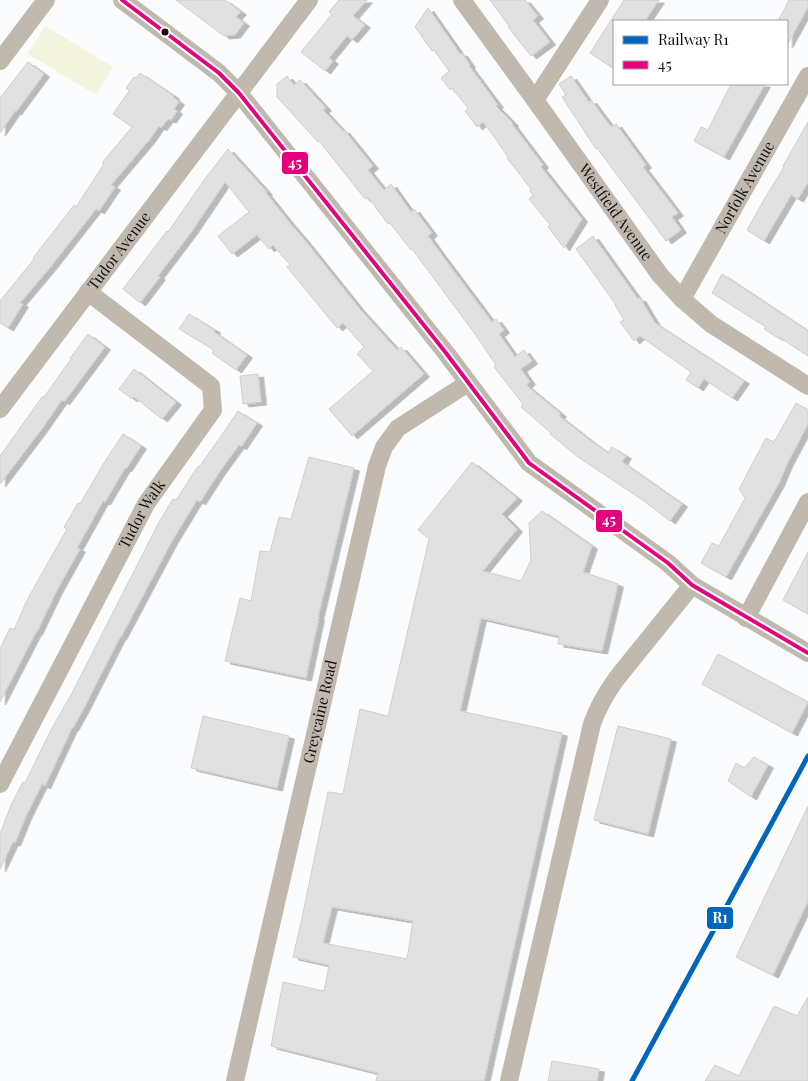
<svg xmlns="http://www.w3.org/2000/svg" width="808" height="1081" viewBox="0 0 808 1081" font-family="'Playfair Display',serif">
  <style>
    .green { fill: #f2f4dd }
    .building { fill: #e1e1e2; stroke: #cfcecf; fill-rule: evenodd; filter: url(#shadow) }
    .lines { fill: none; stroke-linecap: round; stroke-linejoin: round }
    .minor { stroke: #c2b9ae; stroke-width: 18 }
    .bus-1-casing { stroke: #fff; stroke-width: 8 }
    .bus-1 { stroke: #e5007d; stroke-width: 4 }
    .rail-1-casing { stroke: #fff; stroke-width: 9 }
    .rail-1 { stroke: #0065bd; stroke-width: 5 }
    .bus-dot { fill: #0c0d0f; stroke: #fff; stroke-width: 2 }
    .labels { text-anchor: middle; stroke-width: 4.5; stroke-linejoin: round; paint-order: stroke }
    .street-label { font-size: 15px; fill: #0c0d0f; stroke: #fff }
    .line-badge { stroke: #fff; stroke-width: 2 }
    .badge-label { font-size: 14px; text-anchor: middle; font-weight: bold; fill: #fff }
  </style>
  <defs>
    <filter id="shadow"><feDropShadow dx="5.5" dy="3" stdDeviation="0" flood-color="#0004"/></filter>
  </defs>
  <rect width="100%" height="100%" fill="#fafcfe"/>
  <polygon class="green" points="45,26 113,67 96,95 28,54"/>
  <g class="building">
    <polygon points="176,0 225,0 241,12 236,17 244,23 235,35 224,36"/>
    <polygon points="339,0 367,0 353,16 365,25 352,40 347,36 329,58 333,61 325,71 301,52 332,14 329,12"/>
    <polygon points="490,0 525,0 538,16 533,20 550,42 531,56 508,27 509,26"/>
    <polygon points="624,0 659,0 645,21 614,21 614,69 590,53"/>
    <polygon points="789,0 808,0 808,7 787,45 787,21 778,21"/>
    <polygon points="428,8 456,48 460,54 462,53 470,65 469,66 498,105 496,106 513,123 512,124 543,165 541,167 582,219 564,248 548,227 550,225 529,199 533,195 530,191 531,189 507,158 508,157 495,138 483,122 477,127 465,111 468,108 452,88 450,90 441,78 449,71 434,50 432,51 415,27"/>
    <polygon points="28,62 44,74 16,112 15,111 0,133 0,98"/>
    <polygon points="140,73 174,96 173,97 179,102 174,109 177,111 171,120 168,119 161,128 159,126 150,139 111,185 115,187 99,211 96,209 48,270 20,303 23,304 8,328 0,323 0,301 34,259 33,258 54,231 74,205 76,207 104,164 102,163 132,127 113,114 129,91 126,88 134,77 136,78"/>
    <polygon points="287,76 294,85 300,80 326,108 323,110 343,131 344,130 373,166 368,170 384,190 391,184 411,212 414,209 432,233 428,236 444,258 492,322 496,319 504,330 499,334 515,357 524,350 532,361 521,369 530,382 526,385 561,414 559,416 595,444 608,453 612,447 626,456 622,462 682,504 670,521 644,501 578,457 550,434 551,433 521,407 523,404 494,367 496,365 475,334 412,249 411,250 390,223 388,224 368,197 365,199 319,141 318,142 277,97 277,84"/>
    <polygon points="571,76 589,102 591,100 611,127 616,124 646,165 643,167 678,213 672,217 681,230 666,241 597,148 596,149 562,97 566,95 559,84"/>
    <polygon points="731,84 765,84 724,157 694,141 701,127 708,130"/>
    <polygon points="808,122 808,182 798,199 791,195 764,241 747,230 765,198 784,167 783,166"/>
    <polygon points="228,149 267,192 266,193 290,223 303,238 359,308 397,350 401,347 424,374 352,436 329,409 373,371 357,354 364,347 343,323 337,328 287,267 290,265 273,245 269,249 257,235 232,254 218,236 249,212 225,182 192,231 158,276 160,277 140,303 123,289 167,231 168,232 204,180"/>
    <polygon points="593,236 638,299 640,298 655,323 744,381 732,398 704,379 698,388 686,380 691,372 640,336 634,341 620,322 624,320 615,305 616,305 576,249"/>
    <polygon points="722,274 808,331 808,356 779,337 778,338 764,329 766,327 712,293"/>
    <polygon points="189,314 215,330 214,332 247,355 236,370 212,353 214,350 179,329"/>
    <polygon points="88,334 105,347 64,402 62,400 41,430 0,484 0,456 42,397 44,397 71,359 70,358"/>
    <polygon points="134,369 176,402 162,419 134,397 132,399 119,389"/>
    <polygon points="258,374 261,402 243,404 240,376"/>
    <polygon points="796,403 808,410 808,424 787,464 779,483 726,577 701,563 712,543 719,546 745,498 739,489 766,438 774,442"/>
    <polygon points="238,411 257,423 241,447 239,445 220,471 200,502 197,500 172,541 121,637 120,637 83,710 73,728 72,728 45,786 42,784 26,816 15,843 13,842 0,869 0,834 11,805 23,782 25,783 52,728 71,695 158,524 173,499 176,500 198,466 199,467 219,439"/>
    <polygon points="123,434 141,446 126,469 125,468 105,502 103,501 77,548 80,549 57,590 37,632 36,632 0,702 0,649 10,628 14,630 27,600 67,529 64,527 78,503 80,504 102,466"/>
    <polygon points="309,457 354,468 318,617 319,617 306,678 225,661 240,598 251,601 260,551 270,552 279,517 291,519"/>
    <path d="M472,462L517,498L502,514L517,529L483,571L521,581L531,560L529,523L542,511L592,546L583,572L618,584L602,651L558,644L559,636L481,618L460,711L562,733L484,1081H376L378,1073L271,1046L283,982L324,991L329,965L293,957L302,918L328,792L343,794L360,709L388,716L429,539L418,530ZM332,907L413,921L407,959L323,943Z"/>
    <polygon points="808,552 808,614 783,600"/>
    <polygon points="718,654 808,702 792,733 702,684"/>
    <polygon points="203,716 289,736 277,788 191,768"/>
    <polygon points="618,726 671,739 648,834 594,820"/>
    <polygon points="754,757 768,765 751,797 728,781 736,763 744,768"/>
    <polygon points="808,806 808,901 773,975 736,957"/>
    <polygon points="808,997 808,1081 705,1081 715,1065 739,1076 774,1006 797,1016"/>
    <polygon points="552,1061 599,1069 597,1081 548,1081"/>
  </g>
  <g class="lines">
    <g class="minor">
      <polyline points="122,0 219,73 239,93 446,353 529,463 668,563 692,585 808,653"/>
      <path id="s1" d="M462,0L535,100L660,275L682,299L711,324L808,386"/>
      <polyline points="0,61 46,0"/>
      <polyline points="535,100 600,0"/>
      <path id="s2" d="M682,299L808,76"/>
      <path id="s3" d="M0,409L309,0"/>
      <polyline points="746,618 808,502"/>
      <path id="s4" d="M0,784L146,504L213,410L211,386L88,292"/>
      <path id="s5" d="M235,1081L377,466L384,447L398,428L468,383"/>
      <path d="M509,1081L592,724C598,707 606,693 617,678L692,585"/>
    </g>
    <defs>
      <polyline id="bus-1" points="122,0 219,73 239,93 446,353 529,463 668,563 692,585 808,653"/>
    </defs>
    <use href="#bus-1" class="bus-1-casing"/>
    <use href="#bus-1" class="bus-1"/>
    <defs>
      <polyline id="rail-1" points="632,1081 808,756"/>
    </defs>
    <use href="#rail-1" class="rail-1-casing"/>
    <use href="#rail-1" class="rail-1"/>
  </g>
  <circle class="bus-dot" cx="165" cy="32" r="4.5"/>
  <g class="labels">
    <g class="street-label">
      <text dy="5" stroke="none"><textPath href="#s2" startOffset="128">Norfolk Avenue</textPath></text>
      <text dy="5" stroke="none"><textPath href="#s1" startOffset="262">Westfield Avenue</textPath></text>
      <text dy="5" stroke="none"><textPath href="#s3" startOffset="198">Tudor Avenue</textPath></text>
      <text dy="5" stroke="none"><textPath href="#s4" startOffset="305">Tudor Walk</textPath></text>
      <text dy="5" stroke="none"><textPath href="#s5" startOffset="379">Greycaine Road</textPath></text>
    </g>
  </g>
  <g class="line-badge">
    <rect x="281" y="151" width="28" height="24" rx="5" fill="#e5007d"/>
    <rect x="595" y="509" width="28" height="24" rx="5" fill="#e5007d"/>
    <rect x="706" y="906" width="28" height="24" rx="5" fill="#0065bd"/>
  </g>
  <g class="badge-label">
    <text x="295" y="168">45</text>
    <text x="609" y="525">45</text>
    <text x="720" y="923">R1</text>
  </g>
  <rect x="613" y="20" width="175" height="65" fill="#ffffff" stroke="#9e9e9f"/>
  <rect x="623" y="36" width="25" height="8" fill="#0065bd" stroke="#9e9e9f"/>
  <text x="658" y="45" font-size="15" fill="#0c0d0f">Railway R1</text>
  <rect x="623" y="61" width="25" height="8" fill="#e5007d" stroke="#9e9e9f"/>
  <text x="658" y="70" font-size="15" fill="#0c0d0f">45</text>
</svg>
